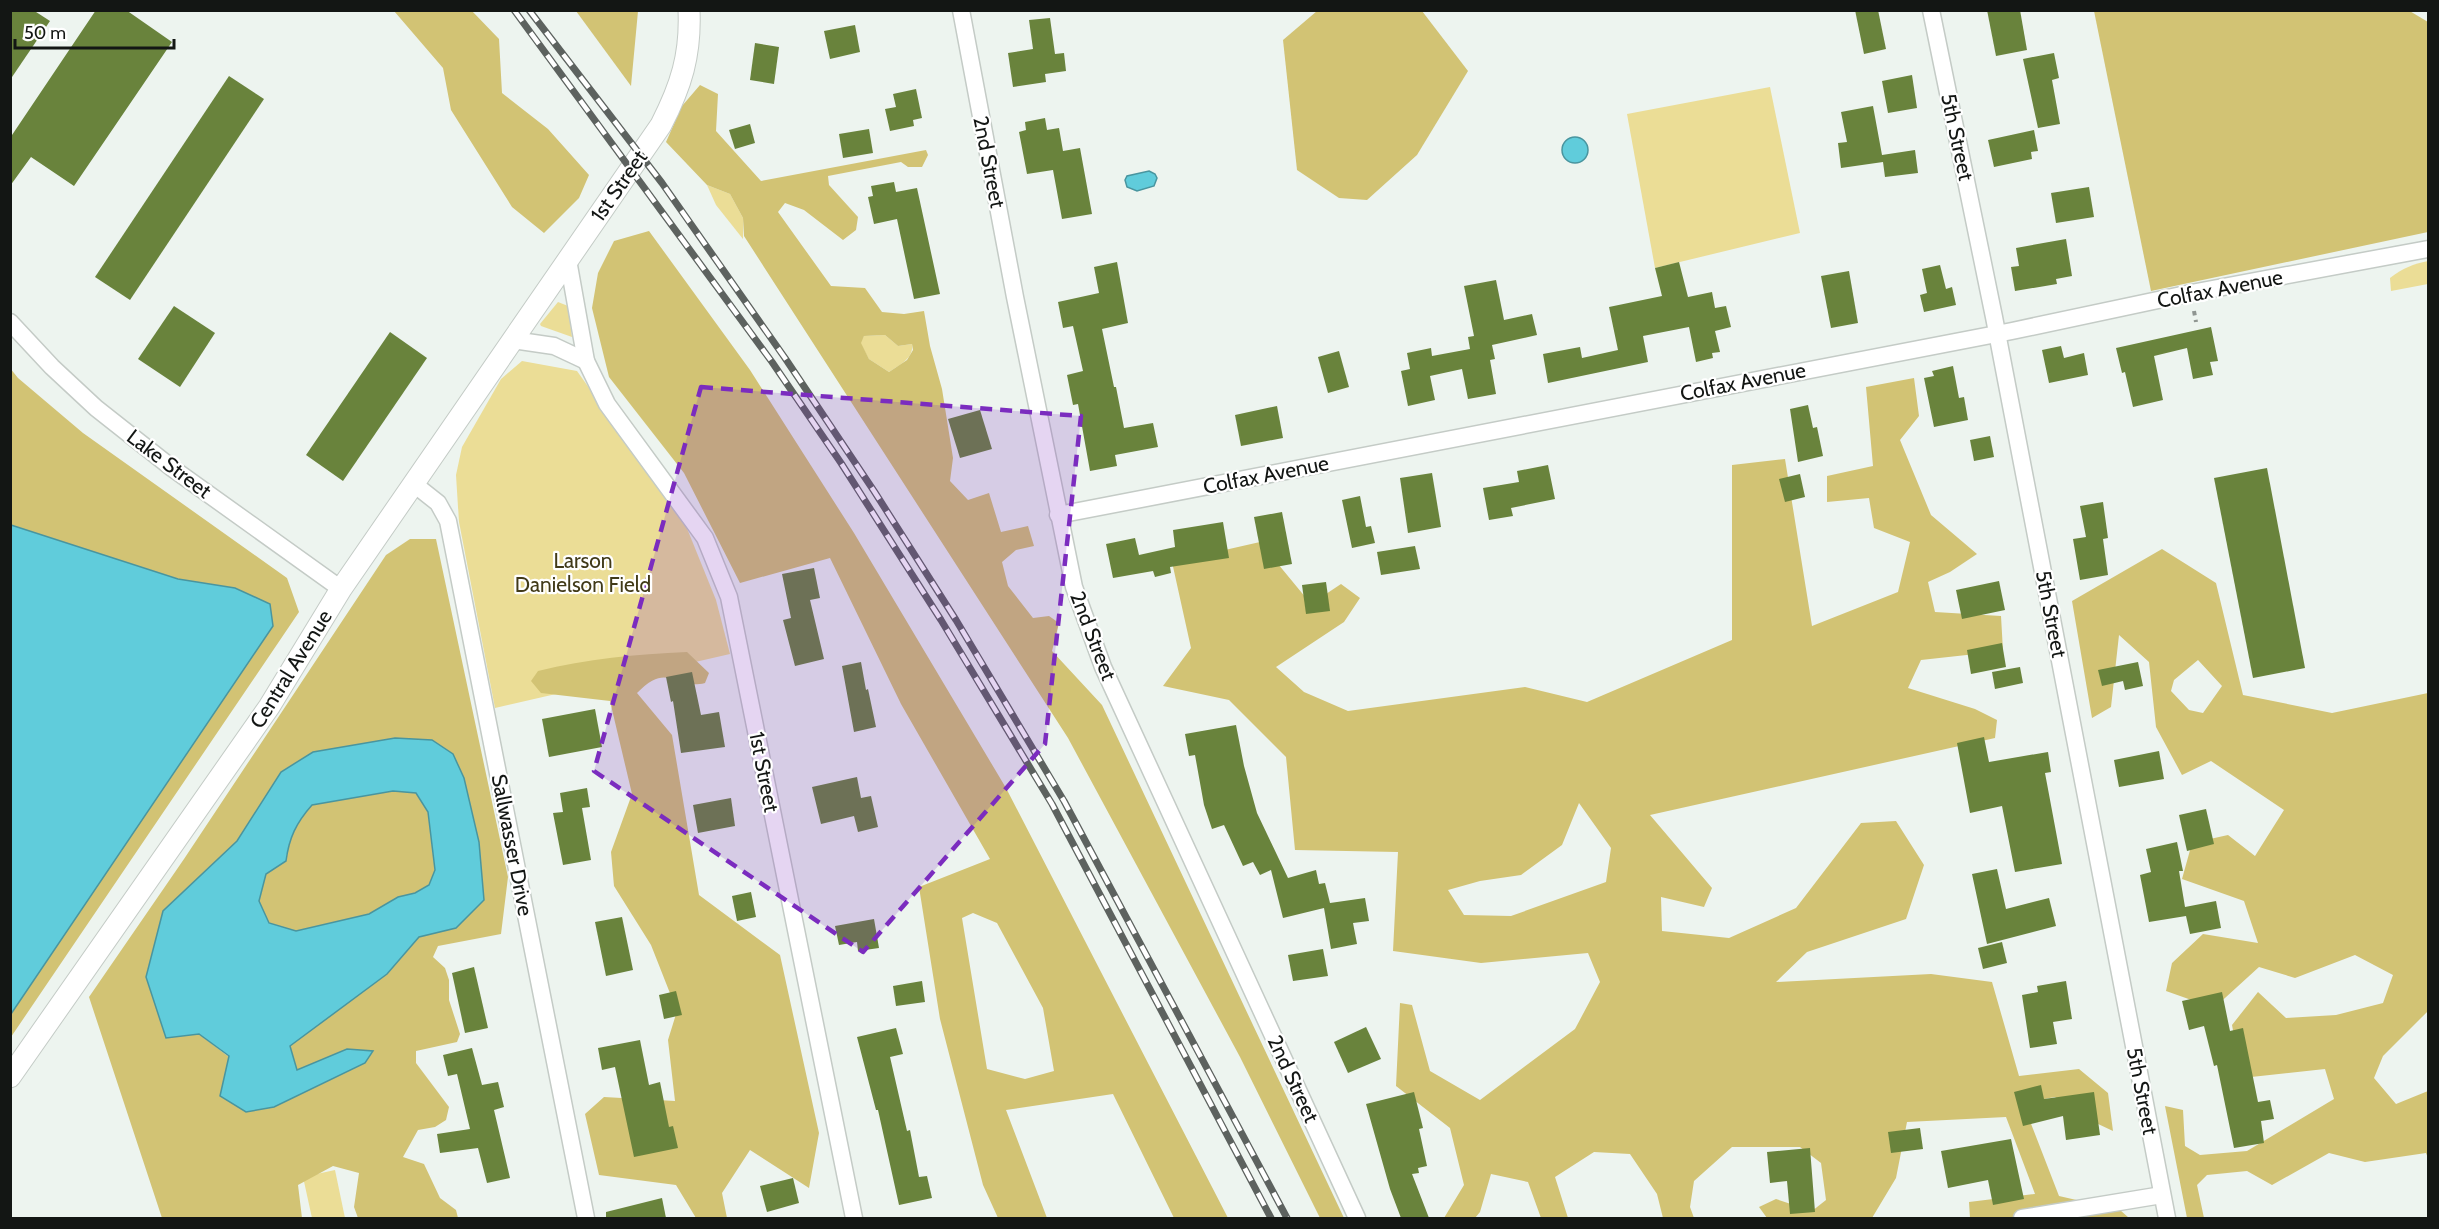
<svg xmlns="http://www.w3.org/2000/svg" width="2439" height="1229" viewBox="0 0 2439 1229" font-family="Cabin,sans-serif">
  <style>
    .green { fill: #ebdd96 }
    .forest { fill: #d2c374; fill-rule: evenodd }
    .water { fill: #60ccdb; stroke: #49959f; stroke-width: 1.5; fill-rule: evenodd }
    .building { fill: #69833c }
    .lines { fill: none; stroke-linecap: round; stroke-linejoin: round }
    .minor-casing { stroke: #c4cbc6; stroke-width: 19 }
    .tertiary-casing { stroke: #c4cbc6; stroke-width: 23 }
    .path { stroke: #8f9591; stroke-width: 4; stroke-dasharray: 4.5 4.5; stroke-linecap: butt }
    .minor { stroke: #fff; stroke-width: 16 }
    .tertiary { stroke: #fff; stroke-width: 21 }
    .rail-casing { stroke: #5d625f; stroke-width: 7 }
    .rail { stroke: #fff; stroke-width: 4.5; stroke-dasharray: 14; stroke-linecap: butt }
    .marked { fill: #7b2cbf; fill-opacity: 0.2; stroke: #7b2cbf; stroke-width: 4.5; stroke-dasharray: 12 8; stroke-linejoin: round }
    .labels { text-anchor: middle; stroke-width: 4.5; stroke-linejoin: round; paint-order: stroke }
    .street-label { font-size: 21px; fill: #131614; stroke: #fff }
    .park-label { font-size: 21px; fill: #413a18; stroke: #fff }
  </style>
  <rect width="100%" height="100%" fill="#edf4ef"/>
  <g class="green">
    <polygon points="1770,87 1800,233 1655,268 1627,114"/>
    <polygon points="707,185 730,194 743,218 743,239 716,205"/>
    <path d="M2428,261V284L2391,291L2390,278C2403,268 2413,264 2428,261Z"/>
    <polygon points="558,302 568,306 572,337 541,326 540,324"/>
    <path d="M885,335L898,346L912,344C914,359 899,365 889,372L869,359L860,343L864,336Z"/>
    <polygon points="522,361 577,371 684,521 716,600 730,654 495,708 459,522 456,475 462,447 501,379"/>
    <polygon points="335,1170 345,1218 312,1218 303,1177"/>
  </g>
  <g class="forest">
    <polygon points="2408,10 2428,22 2428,232 2151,291 2094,11"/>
    <polygon points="394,11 472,11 499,39 502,93 548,129 589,175 579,198 544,233 512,207 451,110 443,68"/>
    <polygon points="576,11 638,11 631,86"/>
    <polygon points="1317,11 1422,11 1468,71 1417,155 1367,200 1339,198 1297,170 1283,40"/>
    <path d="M700,85L718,94L716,131L761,181L926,150L928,155L922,167H908L901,162L828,176L829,185L858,217L856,230L843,240L804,210L785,203L778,212L831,286L865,288L882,312L904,314L924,311L930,346L942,389L953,458L950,481L968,500L989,493L1001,532L1028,526L1034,546L1016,550L1002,562L1008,586L1033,618L1049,616L1059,623L1052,651L1102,705L1344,1218H1320L1240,1057L1068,738L744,236L743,218L730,194L707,185L666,142L682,106ZM885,335L898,346L912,344L913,350L907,360L889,372L869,359L861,343L864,336Z"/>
    <path d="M649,231L750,370L854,533L1006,788L1228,1218H1174L1113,1094L1006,1110L1047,1218H998L983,1185L940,1019L919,887L990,859L901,704L830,558L740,583L684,473L609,377L592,308L598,273L614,241ZM973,913L997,923L1043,1008L1054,1071L1025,1079L987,1069L962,918Z"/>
    <polygon points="10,368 18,378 83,433 287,578 299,612 11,1037 11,1014 235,588 178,579 11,525"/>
    <path d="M1914,378L1919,416L1900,440L1931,515L1977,554L1950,572L1928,582L1935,612L2001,616L2003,651L1921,660L1908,688L1975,709L1997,720L1995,738L1650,815L1712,888L1704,907L1661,897L1662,931L1729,938L1796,908L1861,823L1896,821L1924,865L1906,919L1807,952L1776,982L1931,974L1992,982L2019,1076L2079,1069L2108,1093L2113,1131L2079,1115L2055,1097L2023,1103L2059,1196L2120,1210L2129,1218H1970L1969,1202L2035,1194L2006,1117L1907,1122L1896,1178L1872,1218H1767L1759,1207L1776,1199L1812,1211L1826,1200L1821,1163L1800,1147H1732L1694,1181L1690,1207L1694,1218H1663L1657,1194L1630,1154L1594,1152L1555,1177L1568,1218H1541L1528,1182L1491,1174L1480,1212L1475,1218H1444L1464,1185L1450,1128L1396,1086L1400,1003L1412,1005L1430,1071L1480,1100L1575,1029L1600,982L1588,953L1481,963L1393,951L1398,852L1295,850L1286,757L1229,700L1163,686L1191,648L1172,562L1260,542L1311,604L1341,584L1360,598L1344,622L1276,667L1304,692L1348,711L1525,687L1587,702L1732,640V465L1785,459L1812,626L1898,592L1910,542L1874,528L1869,498L1827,502V476L1873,466L1866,387ZM1579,803L1611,848L1606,882L1511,916L1464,915L1448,890L1480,881L1521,875L1562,845Z"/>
    <path d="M410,539H436L508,877L501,934L438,946L433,957L445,968L449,980V1000L460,1034L457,1042L416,1051V1063L449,1107L446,1120L435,1127L418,1130L403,1157L424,1164L440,1198L456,1210L458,1218H358L354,1207L359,1173L333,1166L298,1185L302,1218H162L89,997L184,859L386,555ZM395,738L484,900L456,928L420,936L387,974L289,1046L297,1071L347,1049L246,1112L229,1057L199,1034L166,1037L146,977L163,911L237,841L259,810L314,752Z"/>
    <path d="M2162,549L2216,583L2243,695L2332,713L2428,693V1011L2383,1056L2374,1078L2396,1104L2428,1091V1158L2426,1153L2365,1162L2329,1153L2272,1185L2247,1171L2207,1175L2197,1185L2204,1218H2187L2165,1106L2183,1110L2185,1146L2200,1155L2247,1151L2334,1099L2325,1069L2242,1078L2232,1025L2258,992L2286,1018L2336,1015L2383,1003L2393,975L2355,955L2295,978L2259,967L2214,1008L2166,991L2172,963L2203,934L2258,943L2244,901L2182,879L2192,843L2228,835L2255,856L2284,810L2211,761L2182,775L2156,727L2149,662L2119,635L2111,707L2092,718L2072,601ZM2198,660L2222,686L2203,713L2189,710L2171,691L2174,680Z"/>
    <path d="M687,652L709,673L705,683C674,691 669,660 637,693L672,735L699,895L780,955L819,1133L809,1188L750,1150L722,1193L727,1218H696L676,1185L599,1175L585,1114L604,1097L675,1101L668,1040L677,1011L651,945L614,886L611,852L632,794L610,701L541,693L531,681L538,671C587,659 636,654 687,652Z"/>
    <path d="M393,791L416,792L428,812L435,871L429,885L415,893L398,897L369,914L296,931L269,923L259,901L266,874L286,861C289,838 296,823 312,805Z"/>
  </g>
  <g class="water">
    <circle cx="1575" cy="150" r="13"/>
    <polygon points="1149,171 1155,174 1157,178 1154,186 1137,191 1127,187 1125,180 1127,176"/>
    <polygon points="11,525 178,579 235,588 270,604 273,626 11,1014"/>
    <path d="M395,738L432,740L453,754L464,778L479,842L484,900L456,928L419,937L387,974L290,1046L297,1070L347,1049L373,1051L365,1063L274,1107L246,1112L220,1096L229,1056L199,1034L166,1038L146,977L163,911L237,841L281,772L313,752ZM393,791L416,793L428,812L435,870L429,885L415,893L398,897L369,914L296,931L269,923L259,901L266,874L286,861C289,838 296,823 312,805Z"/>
  </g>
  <g class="building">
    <polygon points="10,10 33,10 50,21 10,80"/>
    <polygon points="96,10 126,10 172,42 74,186 31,157 10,186 10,138"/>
    <polygon points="1855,10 1878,10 1886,49 1864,54"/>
    <polygon points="1987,10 2020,10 2027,50 1996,56"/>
    <polygon points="1050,18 1055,54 1064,53 1066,71 1045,74 1046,82 1013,87 1008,53 1033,49 1029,20"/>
    <polygon points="855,25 860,52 830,59 824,31"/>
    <polygon points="755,43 779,47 774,84 750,80"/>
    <polygon points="2054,53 2059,78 2052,80 2060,124 2038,128 2023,59"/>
    <polygon points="1912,75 1917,108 1888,113 1882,81"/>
    <polygon points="229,76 264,99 130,300 95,277"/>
    <polygon points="916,89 922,118 913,120 914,126 890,131 885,109 896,107 893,94"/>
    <polygon points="1873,106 1882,155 1915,150 1918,173 1885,177 1883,162 1841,168 1838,143 1847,142 1841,112"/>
    <polygon points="1045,118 1047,130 1059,128 1063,151 1080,148 1092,214 1062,219 1053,170 1027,174 1019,132 1026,130 1025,122"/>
    <polygon points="750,124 755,143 735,149 729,130"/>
    <polygon points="869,129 873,153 843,158 839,134"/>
    <polygon points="2034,130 2038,151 2031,152 2032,159 1994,167 1988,140"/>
    <polygon points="894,182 896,192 917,188 940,294 914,299 897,219 874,224 868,197 873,196 871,186"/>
    <polygon points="2089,187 2094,217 2056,223 2051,193"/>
    <polygon points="2066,239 2072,276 2056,279 2057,284 2015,291 2011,267 2019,266 2016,248"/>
    <polygon points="1117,262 1128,323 1102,329 1114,387 1116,387 1124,428 1153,423 1158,447 1115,455 1117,466 1090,471 1078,404 1073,405 1067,375 1083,371 1073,326 1063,328 1058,302 1099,293 1094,267"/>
    <polygon points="1679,262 1688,297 1712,292 1715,308 1726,306 1731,327 1715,331 1720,352 1712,353 1713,358 1696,362 1689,327 1643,336 1648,362 1548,383 1543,354 1580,347 1582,358 1618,350 1609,307 1662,296 1655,268"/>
    <polygon points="1940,265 1946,289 1952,287 1956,305 1924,312 1920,295 1927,293 1922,269"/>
    <polygon points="1849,271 1858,323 1831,328 1821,276"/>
    <polygon points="1496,280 1504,320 1532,314 1537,335 1492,345 1495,359 1490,360 1496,394 1468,399 1462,369 1430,376 1435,400 1408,406 1401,371 1410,369 1407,353 1431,348 1432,356 1470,349 1468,337 1474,336 1464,286"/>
    <polygon points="174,306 215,333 180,387 138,359"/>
    <polygon points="2211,327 2218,361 2210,362 2213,375 2193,379 2187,348 2154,356 2163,400 2133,407 2125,372 2122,373 2116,348"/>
    <polygon points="390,332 427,358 343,481 306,455"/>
    <polygon points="2061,346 2064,358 2084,353 2088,375 2049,383 2042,350"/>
    <polygon points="1339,351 1349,387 1328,393 1318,357"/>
    <polygon points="1953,366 1959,398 1964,397 1968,420 1934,427 1924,378 1934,376 1932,371"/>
    <polygon points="1808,405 1813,428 1817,427 1823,456 1798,462 1790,409"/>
    <polygon points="1277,406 1283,438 1241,446 1235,415"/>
    <polygon points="980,410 992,449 960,458 948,419"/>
    <polygon points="1990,436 1994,457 1974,461 1970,440"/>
    <polygon points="1548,465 1555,499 1511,508 1513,516 1489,520 1483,488 1519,482 1517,471"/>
    <polygon points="2267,468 2305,668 2253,678 2214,478"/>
    <polygon points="1432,473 1441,527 1408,533 1400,478"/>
    <polygon points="1800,474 1805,497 1785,502 1779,479"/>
    <polygon points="1360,496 1366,527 1371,526 1375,543 1352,548 1342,500"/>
    <polygon points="2103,502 2108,538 2103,539 2108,575 2080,580 2073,539 2086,537 2080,506"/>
    <polygon points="1282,512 1292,564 1264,569 1254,517"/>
    <polygon points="1223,522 1229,558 1170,567 1171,573 1155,577 1153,571 1113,578 1106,544 1135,538 1139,555 1175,547 1173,530"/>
    <polygon points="1415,546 1420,569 1381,575 1377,552"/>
    <polygon points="814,568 820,598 810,600 824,659 795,666 783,620 791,618 782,574"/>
    <polygon points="1999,581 2005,610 1962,619 1956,590"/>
    <polygon points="1326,582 1330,611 1306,614 1302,585"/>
    <polygon points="2002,643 2006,667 1971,674 1967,650"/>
    <polygon points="861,662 866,690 868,689 876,727 854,732 842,666"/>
    <polygon points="2138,662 2143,686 2125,690 2123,681 2102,686 2098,670"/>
    <polygon points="2020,667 2023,683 1995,689 1992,672"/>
    <polygon points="692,672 701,715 719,712 725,747 681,753 673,701 671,702 666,677"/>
    <polygon points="595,709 602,747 549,757 542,719"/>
    <polygon points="1236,725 1244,766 1257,813 1288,878 1316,870 1319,884 1325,883 1330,903 1365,898 1369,921 1353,923 1357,944 1331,949 1324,908 1283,918 1271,870 1260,875 1253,862 1243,866 1224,825 1212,829 1204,805 1195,755 1189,756 1185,734"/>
    <polygon points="1984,737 1989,762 2048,752 2051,772 2045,773 2062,864 2015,872 2002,806 1970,813 1957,743"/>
    <polygon points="2159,751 2164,779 2119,787 2114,760"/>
    <polygon points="857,777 861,798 871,796 878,827 858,832 854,816 821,824 812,787"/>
    <polygon points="587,788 590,807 582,808 591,860 563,865 553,813 563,812 560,793"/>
    <polygon points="731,798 735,826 698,833 693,805"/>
    <polygon points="2206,809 2214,844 2187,851 2179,815"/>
    <polygon points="2177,842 2183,871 2179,871 2185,907 2216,901 2221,928 2190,934 2186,916 2149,922 2140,875 2151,872 2146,849"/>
    <polygon points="1997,869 2006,909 2049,898 2056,926 1987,944 1972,874"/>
    <polygon points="751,892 756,917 737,921 732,896"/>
    <polygon points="622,917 633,970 606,976 595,922"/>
    <polygon points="874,919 879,948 858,951 857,942 839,945 835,926"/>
    <polygon points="2002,942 2007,963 1983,969 1978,948"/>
    <polygon points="1323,949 1328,976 1293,981 1288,955"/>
    <polygon points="474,967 488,1028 465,1033 452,973"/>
    <polygon points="922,981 925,1002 896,1006 893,986"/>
    <polygon points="2066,981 2072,1019 2053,1022 2057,1044 2030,1048 2022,995 2038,992 2037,986"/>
    <polygon points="676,991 682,1015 664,1019 659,995"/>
    <polygon points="2222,992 2230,1031 2243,1028 2258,1102 2270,1100 2274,1119 2261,1121 2264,1143 2234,1148 2217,1065 2214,1066 2204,1026 2189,1030 2182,1001"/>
    <polygon points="1366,1027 1381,1059 1348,1073 1334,1042"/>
    <polygon points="896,1028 903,1054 890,1057 907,1131 910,1130 919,1177 927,1176 932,1198 899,1205 878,1110 876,1110 857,1037"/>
    <polygon points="640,1040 649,1085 660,1082 669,1127 673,1126 678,1148 634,1157 615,1067 602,1070 598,1048"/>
    <polygon points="472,1048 482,1085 498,1082 504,1107 494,1110 510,1178 487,1183 478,1148 440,1153 437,1134 470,1129 457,1074 448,1076 443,1055"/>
    <polygon points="2041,1085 2044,1099 2094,1092 2100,1135 2066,1140 2063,1116 2023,1126 2014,1092"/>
    <polygon points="1414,1092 1423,1128 1419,1129 1427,1166 1418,1168 1419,1173 1412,1174 1429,1218 1401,1218 1390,1189 1366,1104"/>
    <polygon points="1920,1128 1923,1149 1891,1153 1888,1132"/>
    <polygon points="2011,1139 2024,1199 1993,1205 1988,1180 1948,1188 1941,1151"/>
    <polygon points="1810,1148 1815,1212 1790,1214 1787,1181 1770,1183 1767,1152"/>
    <polygon points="793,1178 799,1203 767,1212 760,1186"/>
    <polygon points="662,1198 666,1218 606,1218 606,1212"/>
  </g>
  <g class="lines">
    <defs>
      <g id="minor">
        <polyline points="961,10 1015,297 1074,587 1103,667 1357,1218"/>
        <polyline points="1931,10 1994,317 2167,1218"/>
        <polyline points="568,260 586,361 607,404 705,538 729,597 854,1218"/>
        <polyline points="10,322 52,367 96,408 172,468 341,589"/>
        <polyline points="513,340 554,346 586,361"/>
        <polyline points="414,484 438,503 448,521 586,1218"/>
        <polyline points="1058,515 2012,331 2191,293 2428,249"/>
        <polyline points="2022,1218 2162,1195"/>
      </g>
      <path id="tertiary" d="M10,1077L269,707L341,589L661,125C681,86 691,55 689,10"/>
    </defs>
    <use href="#minor" class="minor-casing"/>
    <use href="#tertiary" class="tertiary-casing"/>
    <polyline class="path" points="2194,311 2196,322"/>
    <use href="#minor" class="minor"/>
    <use href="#tertiary" class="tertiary"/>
    <defs>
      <g id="rail">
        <polyline points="514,10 772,362 841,463 941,620 1052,804 1271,1218"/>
        <polyline points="529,10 662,183 785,358 874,491 956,620 1064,801 1287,1218"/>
      </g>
    </defs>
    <use href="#rail" class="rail-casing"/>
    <use href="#rail" class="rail"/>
  </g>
  <path class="marked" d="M701,387L1081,416L1045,744L863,952L594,771Z"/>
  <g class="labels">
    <g class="street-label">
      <text transform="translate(1957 137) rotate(78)" y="7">5th Street</text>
      <text transform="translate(989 162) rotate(79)" y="7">2nd Street</text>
      <text transform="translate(619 186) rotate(-55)" y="7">1st Street</text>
      <text transform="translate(2220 289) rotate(-11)" y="7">Colfax Avenue</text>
      <text transform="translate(1743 382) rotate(-11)" y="7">Colfax Avenue</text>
      <text transform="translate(169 464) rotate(37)" y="7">Lake Street</text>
      <text transform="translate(1266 475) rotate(-11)" y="7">Colfax Avenue</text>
      <text transform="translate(2051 614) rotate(79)" y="7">5th Street</text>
      <text transform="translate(1093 636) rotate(69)" y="7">2nd Street</text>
      <text transform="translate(291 669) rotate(-58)" y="7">Central Avenue</text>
      <text transform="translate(764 772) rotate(79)" y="7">1st Street</text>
      <text transform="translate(512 845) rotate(79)" y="7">Sallwasser Drive</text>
      <text transform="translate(1293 1079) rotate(65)" y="7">2nd Street</text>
      <text transform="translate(2142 1091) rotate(79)" y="7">5th Street</text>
    </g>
    <g class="park-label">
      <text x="583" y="568">Larson<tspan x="583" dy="24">Danielson Field</tspan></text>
    </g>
  </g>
  <rect width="2439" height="1229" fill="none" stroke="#131614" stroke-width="24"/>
  <path d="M15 39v9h159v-9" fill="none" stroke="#131614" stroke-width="3"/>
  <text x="24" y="39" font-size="18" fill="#131614" stroke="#ffffff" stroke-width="4.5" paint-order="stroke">50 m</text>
</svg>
